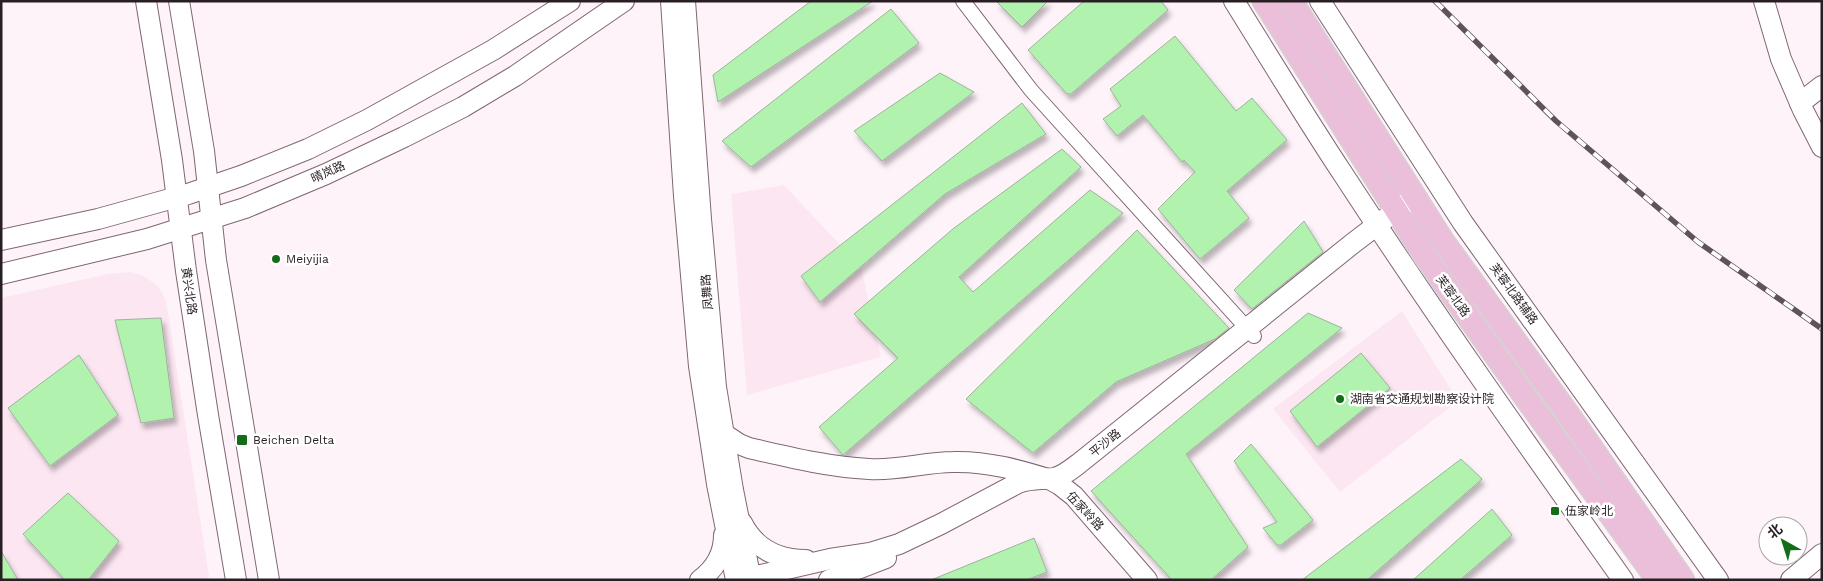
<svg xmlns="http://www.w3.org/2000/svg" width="1823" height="581" viewBox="0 0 1823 581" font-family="'Work Sans','Noto Sans SC',sans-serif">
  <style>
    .built { fill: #fce6f2 }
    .building { fill: #b1f3ae; stroke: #9eb29c; filter: url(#shadow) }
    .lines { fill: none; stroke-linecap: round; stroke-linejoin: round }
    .street-casing { stroke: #7f6674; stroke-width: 16 }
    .secondary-casing { stroke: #7f6674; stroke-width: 22 }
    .primary-casing { stroke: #d4d2d3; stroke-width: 25 }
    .street { stroke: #fff; stroke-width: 14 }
    .secondary { stroke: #fff; stroke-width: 20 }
    .primary { stroke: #ebbfd9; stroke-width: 22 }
    .rail-casing { stroke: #5d5359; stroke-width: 5.5 }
    .rail { stroke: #fff; stroke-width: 4; stroke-dasharray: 11; stroke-linecap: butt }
    .poi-dot { fill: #136d18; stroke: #fff; stroke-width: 2 }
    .labels { text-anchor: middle; stroke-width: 5; stroke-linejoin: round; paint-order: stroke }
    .street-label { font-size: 12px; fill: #281e24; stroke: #fff }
    .poi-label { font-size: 12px; fill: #281e24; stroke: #fff; text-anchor: start }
  </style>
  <defs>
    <filter id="shadow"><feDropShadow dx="3" dy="5.5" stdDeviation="2.5" flood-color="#0004"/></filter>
  </defs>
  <rect width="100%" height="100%" fill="#fff3fa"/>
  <g class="built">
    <polygon points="784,185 861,267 881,357 747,395 731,194"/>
    <polygon points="131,272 144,276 158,286 166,300 209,576 208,580 1,580 1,298 108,274"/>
    <polygon points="1402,311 1458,401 1340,492 1273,409"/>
  </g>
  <g class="building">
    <polygon points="811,1 873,1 718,102 713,75"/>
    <polygon points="996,1 1048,1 1022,27"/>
    <polygon points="1084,1 1161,1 1168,10 1071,94 1067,94 1028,50"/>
    <polygon points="891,9 919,43 751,167 722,141"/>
    <polygon points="1175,36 1236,111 1252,98 1287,140 1227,191 1249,218 1200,259 1158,209 1195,172 1184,160 1182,162 1143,115 1117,136 1103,119 1121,106 1110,89"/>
    <polygon points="940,73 974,92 882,161 854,131"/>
    <polygon points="1022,103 1046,134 945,194 820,302 801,276"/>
    <polygon points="1062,149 1081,167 959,277 973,292 1090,190 1123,213 843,455 819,427 898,358 854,314 954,228"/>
    <polygon points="1304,221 1323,252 1252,309 1234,290"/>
    <polygon points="1137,230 1229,328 1215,339 1116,382 1033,453 966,399"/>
    <polygon points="1308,313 1342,328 1186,454 1248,547 1211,580 1172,580 1091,491"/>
    <polygon points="161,318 174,418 141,423 115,320"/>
    <polygon points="1361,353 1390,388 1317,447 1290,411"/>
    <polygon points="79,355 118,415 50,466 8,408"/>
    <polygon points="1251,444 1313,520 1281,545 1277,545 1263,528 1277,522 1234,461"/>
    <polygon points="1461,459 1482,479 1367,580 1302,580"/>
    <polygon points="68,493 119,541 88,580 65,580 23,534"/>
    <polygon points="1492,509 1512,535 1460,580 1413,580"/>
    <polygon points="1034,538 1047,572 1026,580 931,580"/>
    <polygon points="1,551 18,580 1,580"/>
  </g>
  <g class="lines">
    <defs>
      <polyline id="street" points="963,1 1031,90 1254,336"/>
      <g id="secondary">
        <polyline points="146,1 172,160 186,271 208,415 236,580"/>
        <polyline points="179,1 204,151 216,260 269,580"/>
        <polyline points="671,1 684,196 699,366 717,484 736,580"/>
        <polyline points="685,1 701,219 716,387 733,490 751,580"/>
        <path d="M1234,1C1270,59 1306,118 1343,174C1433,312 1528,446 1623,580"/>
        <polyline points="1320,1 1463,223 1718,580"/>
        <polyline points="1764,1 1781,59 1803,110 1822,147"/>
        <polyline points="1800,103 1822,86"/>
        <polyline points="1,240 98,219 188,194 241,176 308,149 367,120 493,50 570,1"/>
        <polyline points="1,274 147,239 245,208 326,174 404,137 463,107 515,76 624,1"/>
        <path d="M724,434L739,444L749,448C788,457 829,467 869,469C898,471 925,462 953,462C987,461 1019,470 1051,480L1060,485L1074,496L1147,580"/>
        <path d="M742,523C755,549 778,560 806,560"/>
        <path d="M700,580C715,569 724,553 724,535"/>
        <path d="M739,580L830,559L870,553L899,544L941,524L1018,483C1032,478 1041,480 1054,478C1064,476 1074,467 1082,461L1352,244L1415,196"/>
        <polyline points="829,580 886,558"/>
        <polyline points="1791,580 1822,554"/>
      </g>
      <g id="primary">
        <polyline points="1264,1 1425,256 1526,398 1658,580"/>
        <polyline points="1291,1 1442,240 1568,414 1683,580"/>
      </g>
    </defs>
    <use href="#street" class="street-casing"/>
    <use href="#secondary" class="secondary-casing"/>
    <use href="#primary" class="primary-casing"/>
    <use href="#street" class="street"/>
    <use href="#secondary" class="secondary"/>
    <use href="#primary" class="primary"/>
    <defs>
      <polyline id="rail" points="1435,1 1556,121 1698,242 1822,329"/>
    </defs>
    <use href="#rail" class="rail-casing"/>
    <use href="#rail" class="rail"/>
  </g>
  <g class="poi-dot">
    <circle cx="276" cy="259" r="5"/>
    <circle cx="1340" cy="399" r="5"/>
    <rect x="236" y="434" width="12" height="12" rx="2.5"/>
    <rect x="1550" y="506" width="10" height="10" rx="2.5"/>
  </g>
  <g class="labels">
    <g class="street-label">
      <text transform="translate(328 172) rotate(-24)" y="4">晴岚路</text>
      <text transform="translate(189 291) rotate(82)" y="4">黄兴北路</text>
      <text transform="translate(707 292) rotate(-95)" y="4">凤舞路</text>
      <text transform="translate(1514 294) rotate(54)" y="4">芙蓉北路辅路</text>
      <text transform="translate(1453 296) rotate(54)" y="4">芙蓉北路</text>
      <text transform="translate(1105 443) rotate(-39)" y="4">平沙路</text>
      <text transform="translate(1085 511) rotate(47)" y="4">伍家岭路</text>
    </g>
    <g class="poi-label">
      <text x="286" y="263">Meiyijia</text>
      <text x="1350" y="403">湖南省交通规划勘察设计院</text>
      <text x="253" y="444">Beichen Delta</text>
      <text x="1565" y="515">伍家岭北</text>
    </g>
  </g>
  <rect width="1823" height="581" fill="none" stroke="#281e24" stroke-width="5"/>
  <g transform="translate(1783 541) rotate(321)"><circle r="24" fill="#ffffff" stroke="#a9a5a7"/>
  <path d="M0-4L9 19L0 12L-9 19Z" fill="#136d18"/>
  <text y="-8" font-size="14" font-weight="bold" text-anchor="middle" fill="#281e24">北</text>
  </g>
</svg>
